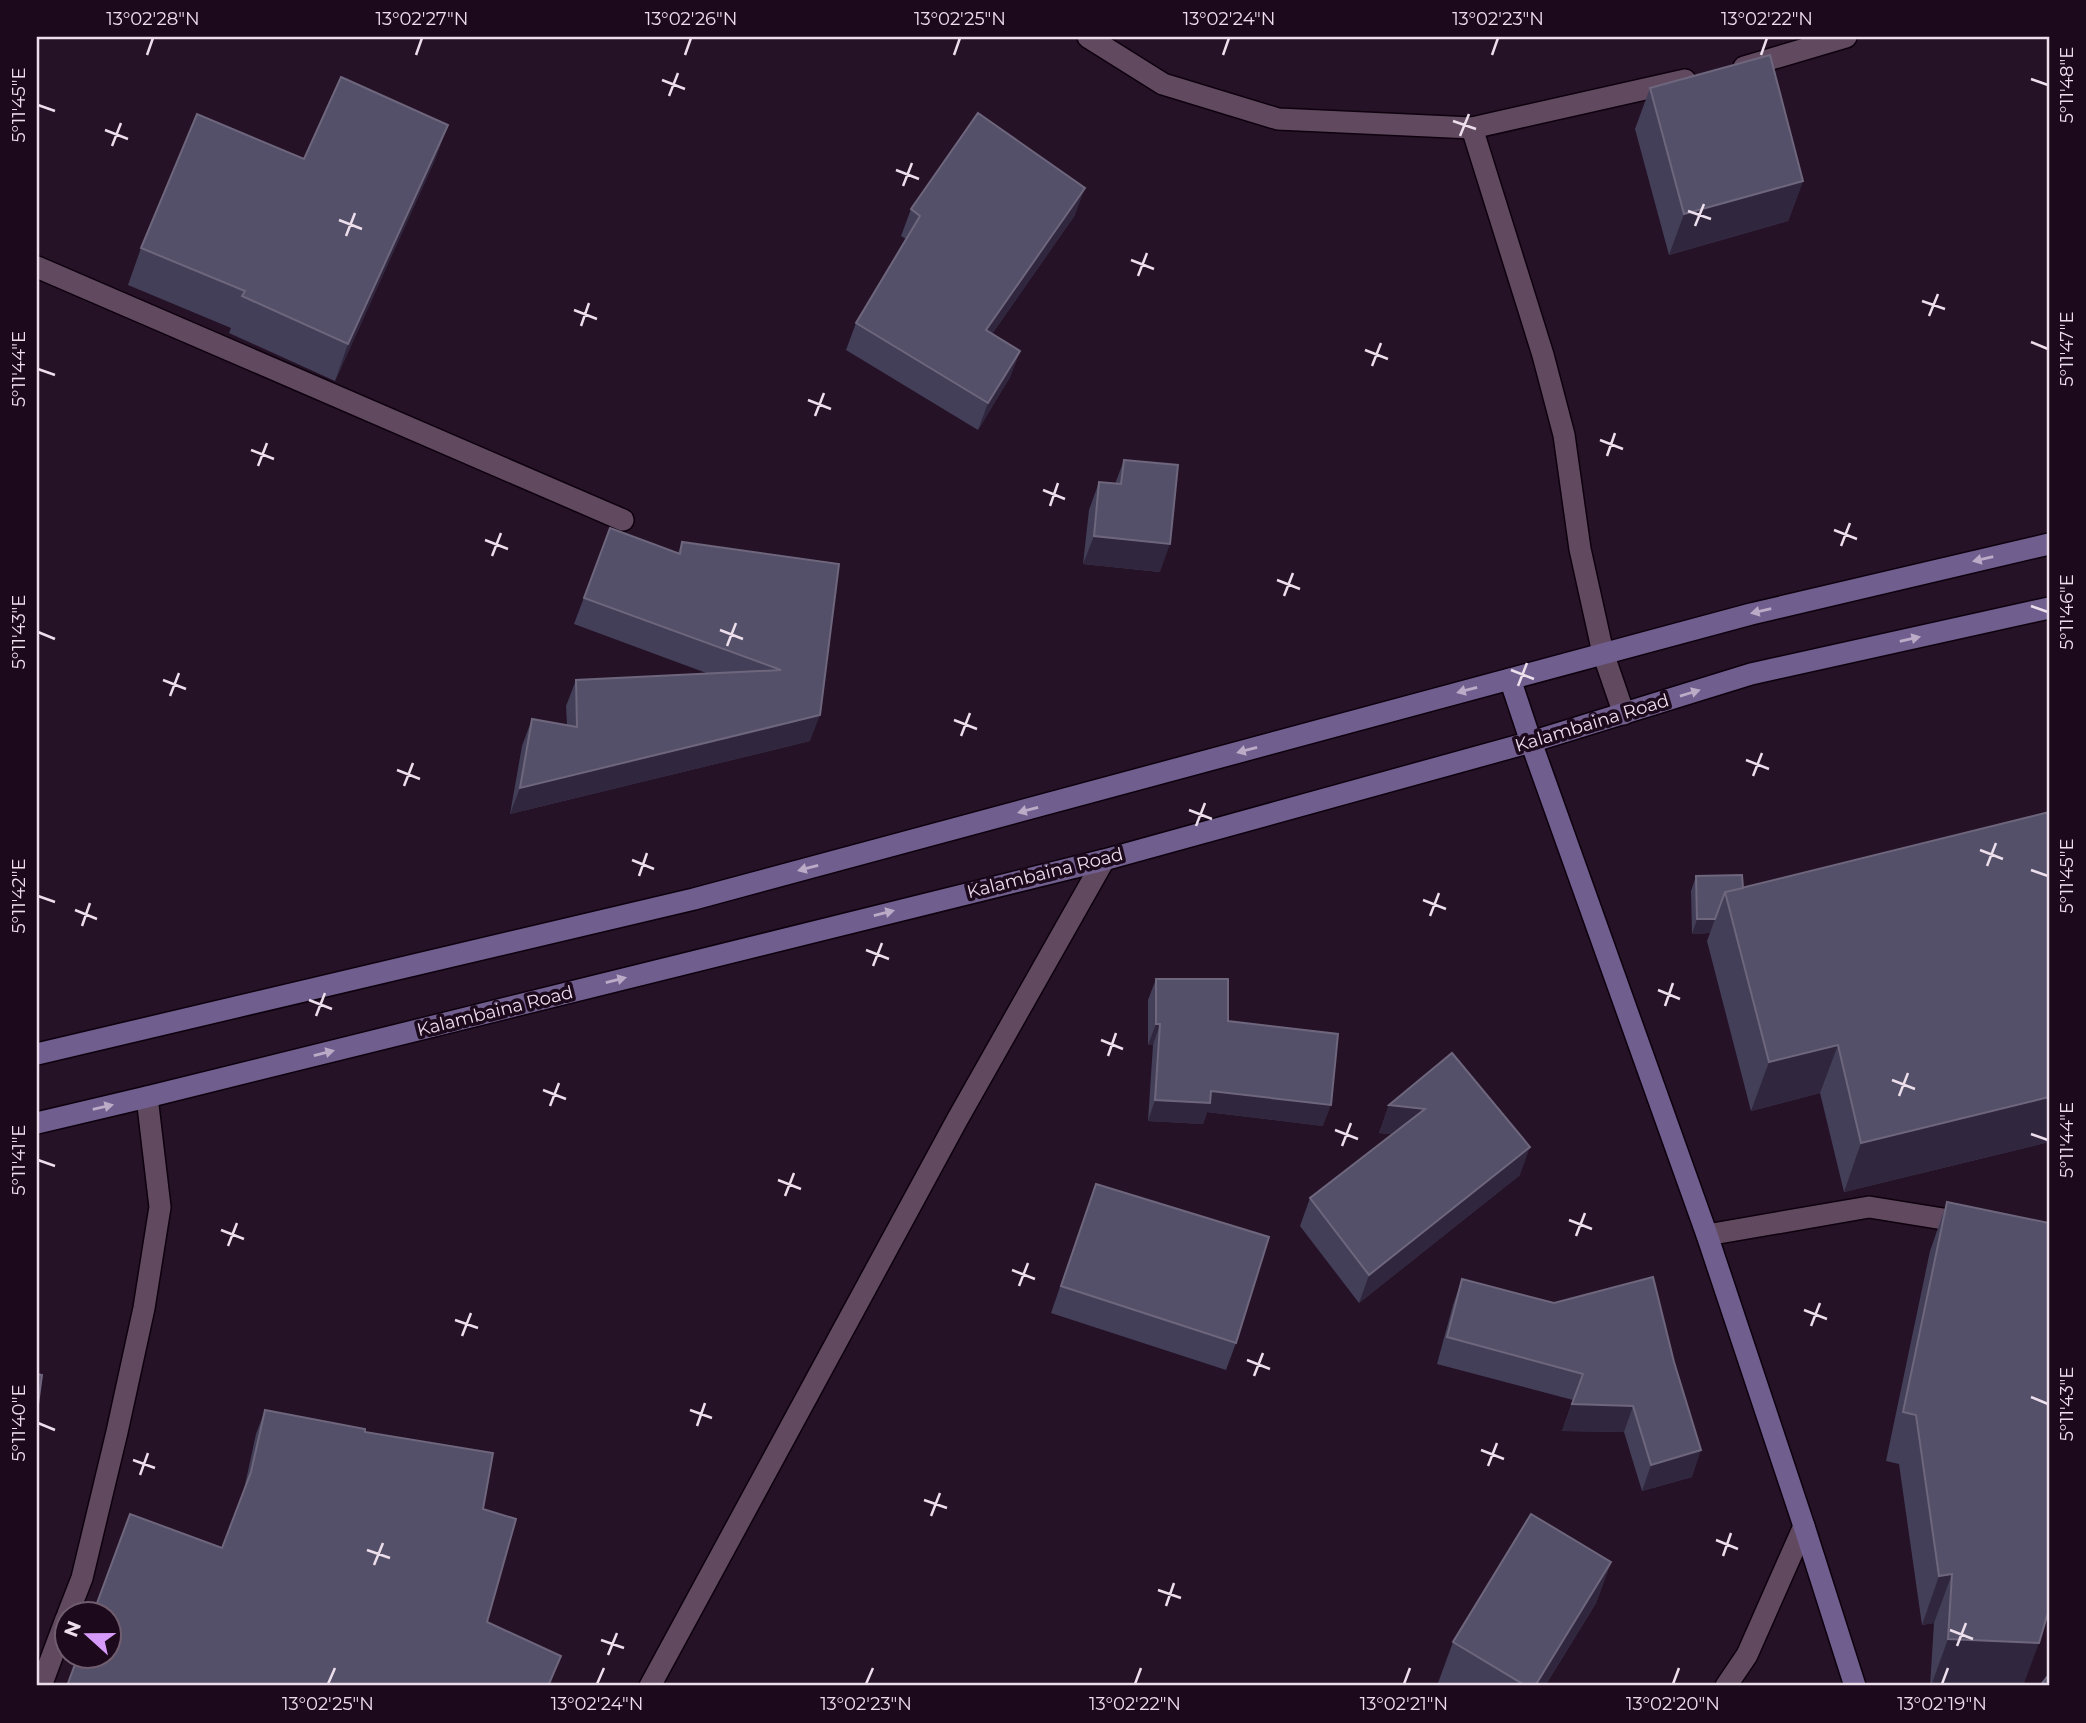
<svg xmlns="http://www.w3.org/2000/svg" width="2086" height="1723" viewBox="0 0 2086 1723" font-family="Montserrat,sans-serif">
  <style>
    .lines { fill: none; stroke-linecap: round; stroke-linejoin: round }
    .street-casing { stroke: #0e010e; stroke-width: 24 }
    .secondary-casing { stroke: #0e010e; stroke-width: 24 }
    .street { stroke: #614960; stroke-width: 21 }
    .secondary { stroke: #705e8e; stroke-width: 21 }
    .wall { fill: #433f59 }
    .shaded-wall { fill: #30263e }
    .building { fill: #555069; stroke: #6d667d; stroke-width: 2 }
    .oneway { fill: #bbabc6 }
    .ticks { fill: none; stroke: #eddeec; stroke-width: 2.5 }
    .labels { text-anchor: middle; stroke-width: 7; stroke-linejoin: round; paint-order: stroke }
    .street-label { font-size: 18px; fill: #eddeec; stroke: #1d091c }
    .neatline { fill: none; stroke: #eddeec; stroke-width: 2.5 }
    .ticks-label { font-size: 18px; text-anchor: middle; fill: #eddeec }
  </style>
  <rect width="100%" height="100%" fill="#261226"/>
  <g class="lines">
    <defs>
      <g id="street">
        <polyline points="1088,37 1163,84 1278,119 1472,128 1685,80"/>
        <polyline points="1744,67 1846,37"/>
        <polyline points="1472,128 1543,355 1564,435 1580,549 1603,653 1624,714"/>
        <polyline points="37,267 623,520"/>
        <polyline points="1707,1235 1869,1207 1968,1223"/>
        <polyline points="68,1614 82,1578 117,1432 144,1308 160,1207 147,1097"/>
        <polyline points="41,1686 66,1619"/>
        <polyline points="650,1686 957,1120 1104,860"/>
        <polyline points="1726,1686 1747,1655 1804,1526"/>
      </g>
      <g id="secondary">
        <polyline points="1510,679 1531,742 1707,1235 1804,1526 1855,1686"/>
        <polyline points="37,1054 694,899 1751,614 2049,544"/>
        <polyline points="37,1123 147,1097 1104,860 1531,742 1751,674 2049,608"/>
      </g>
    </defs>
    <use href="#street" class="street-casing"/>
    <use href="#secondary" class="secondary-casing"/>
    <use href="#street" class="street"/>
    <use href="#secondary" class="secondary"/>
  </g>
  <g class="wall">
    <polygon points="1650,88 1803,181 1788,221 1669,255 1635,129"/>
    <polygon points="448,125 434,162 335,381 229,333 231,328 128,285 141,248 304,159"/>
    <polygon points="911,209 1075,215 992,334 1020,351 1010,377 978,430 846,350 856,323 906,239 901,236"/>
    <polygon points="1124,460 1160,572 1083,564 1089,510 1099,482 1115,484"/>
    <polygon points="610,528 678,553 682,542 839,564 810,741 510,814 522,746 532,719 567,725 566,706 576,680 709,674 574,624"/>
    <polygon points="2049,812 2049,1142 1844,1192 1820,1093 1751,1111 1707,941 1710,933 1692,934 1691,891 1696,876 1743,888"/>
    <polygon points="1156,979 1228,1021 1323,1126 1207,1112 1203,1124 1148,1121 1153,1045 1148,1045 1148,1000"/>
    <polygon points="1389,1105 1520,1175 1359,1303 1300,1226 1310,1198 1392,1134 1379,1133"/>
    <polygon points="1947,1202 2023,1686 1930,1686 1934,1623 1922,1625 1899,1464 1886,1461 1930,1251"/>
    <polygon points="1086,1212 1236,1343 1226,1370 1051,1313"/>
    <polygon points="1462,1279 1554,1303 1692,1477 1642,1491 1624,1432 1562,1431 1573,1400 1437,1364 1453,1305"/>
    <polygon points="265,1410 365,1432 483,1509 487,1622 552,1680 222,1548 243,1494 256,1434"/>
    <polygon points="1611,1562 1596,1603 1545,1686 1444,1686 1438,1683 1453,1642"/>
  </g>
  <g class="shaded-wall">
    <polygon points="448,125 434,162 335,381 348,344"/>
    <polygon points="1803,181 1788,221 1669,255 1684,214"/>
    <polygon points="1085,188 1075,215 976,357 986,330"/>
    <polygon points="1020,351 1010,377 978,430 988,403"/>
    <polygon points="1094,536 1170,544 1160,572 1083,564"/>
    <polygon points="820,715 810,741 510,814 520,788"/>
    <polygon points="1697,919 1715,919 1710,933 1692,934"/>
    <polygon points="1156,1024 1160,1024 1153,1045 1148,1045"/>
    <polygon points="1838,1045 1820,1093 1751,1111 1769,1062"/>
    <polygon points="1211,1091 1331,1105 1323,1126 1207,1112 1203,1124 1148,1121 1155,1100"/>
    <polygon points="2049,1097 2049,1142 1844,1192 1861,1143"/>
    <polygon points="1389,1105 1425,1109 1415,1137 1379,1133"/>
    <polygon points="1530,1147 1520,1175 1359,1303 1369,1275"/>
    <polygon points="1572,1404 1633,1406 1624,1432 1562,1431"/>
    <polygon points="1701,1450 1692,1477 1642,1491 1651,1465"/>
    <polygon points="1611,1562 1596,1603 1545,1686 1535,1686"/>
    <polygon points="1952,1574 1934,1623 1922,1625 1939,1576"/>
    <polygon points="1948,1639 2039,1643 2023,1686 1931,1686"/>
    <polygon points="561,1656 552,1680 550,1686 548,1686"/>
  </g>
  <g class="building">
    <polygon points="1770,55 1803,181 1684,214 1650,88"/>
    <polygon points="341,77 448,125 348,344 242,296 245,291 141,248 197,114 304,159"/>
    <polygon points="978,113 1085,188 986,330 1020,351 988,403 856,323 920,216 911,209"/>
    <polygon points="1124,460 1178,465 1170,544 1094,536 1099,482 1121,484"/>
    <polygon points="610,528 680,554 682,542 839,564 820,715 520,788 532,719 577,727 576,680 781,670 584,598"/>
    <polygon points="2049,812 2049,1097 1861,1143 1838,1045 1769,1062 1725,892"/>
    <polygon points="1742,875 1743,888 1725,892 1715,919 1697,919 1696,876"/>
    <polygon points="1156,979 1228,979 1228,1021 1338,1034 1331,1105 1211,1091 1210,1103 1155,1100 1160,1024 1156,1024"/>
    <polygon points="1452,1053 1530,1147 1369,1275 1310,1198 1425,1109 1389,1105"/>
    <polygon points="1096,1184 1269,1237 1236,1343 1061,1286"/>
    <polygon points="1947,1202 2049,1223 2049,1609 2039,1643 1948,1639 1952,1574 1939,1576 1916,1415 1903,1412"/>
    <polygon points="1653,1277 1674,1362 1701,1450 1651,1465 1633,1406 1572,1404 1583,1374 1447,1337 1462,1279 1554,1303"/>
    <polygon points="37,1374 42,1375 37,1412"/>
    <polygon points="265,1410 365,1429 365,1432 493,1453 483,1509 516,1519 487,1622 561,1656 548,1686 67,1686 78,1656 108,1656 108,1614 93,1614 130,1514 222,1548 251,1472"/>
    <polygon points="1531,1514 1611,1562 1535,1686 1526,1686 1453,1642"/>
    <polygon points="2047,1677 2049,1678 2049,1686 2040,1686"/>
  </g>
  <defs><path id="oneway-solid" d="M-6-.8H1V-3.2L6.5 0L1 3.2V.8H-6Z" transform="scale(1.75)"/></defs>
  <g class="oneway">
    <use href="#oneway-solid" transform="translate(1983 559) rotate(167)"/>
    <use href="#oneway-solid" transform="translate(1761 611) rotate(167)"/>
    <use href="#oneway-solid" transform="translate(1910 639) rotate(-13)"/>
    <use href="#oneway-solid" transform="translate(1467 690) rotate(165)"/>
    <use href="#oneway-solid" transform="translate(1690 693) rotate(-17)"/>
    <use href="#oneway-solid" transform="translate(1247 750) rotate(165)"/>
    <use href="#oneway-solid" transform="translate(1028 810) rotate(165)"/>
    <use href="#oneway-solid" transform="translate(808 868) rotate(165)"/>
    <use href="#oneway-solid" transform="translate(884 913) rotate(-14)"/>
    <use href="#oneway-solid" transform="translate(616 980) rotate(-14)"/>
    <use href="#oneway-solid" transform="translate(324 1053) rotate(-14)"/>
    <use href="#oneway-solid" transform="translate(103 1107) rotate(-13)"/>
  </g>
  <path class="ticks" d="M147,55L153,38M416,55L422,38M685,55L691,38M954,55L960,38M1223,55L1229,38M1492,55L1498,38M1761,55L1767,38M2031,79L2048,85M662,80L685,89M669,96L678,73M38,105L55,111M1453,121L1476,129M105,130L128,139M1460,136L1469,114M112,146L121,123M896,170L919,179M903,186L912,163M1688,211L1711,219M339,220L362,229M1695,226L1704,204M346,236L355,213M1131,260L1154,269M1138,276L1147,253M1922,301L1945,309M574,310L597,319M1929,316L1938,294M581,326L589,303M2031,342L2048,349M1365,350L1388,359M1372,366L1381,343M38,369L55,375M808,400L831,409M815,416L824,393M1600,440L1623,449M251,450L274,459M1607,456L1615,433M258,466L267,443M1043,490L1065,499M1050,506L1058,483M1834,530L1857,539M485,540L508,549M1841,546L1850,523M492,556L501,533M1277,580L1300,589M1284,596L1293,573M2031,606L2048,612M720,630L743,639M38,632L55,639M727,646L736,623M1511,670L1534,679M163,680L186,689M1518,686L1527,663M170,696L179,673M954,720L977,729M961,736L970,713M1746,760L1769,769M397,770L420,779M1753,776L1762,753M404,786L413,763M1189,810L1212,819M1196,826L1205,803M1980,850L2003,859M632,860L654,869M1987,866L1996,843M2031,870L2048,876M639,876L647,853M38,896L55,902M1423,900L1446,909M75,910L97,919M1430,916L1439,893M82,926L90,903M866,950L889,959M873,966L882,943M1658,990L1680,999M309,1000L332,1009M1665,1006L1673,983M316,1016L325,993M1101,1040L1123,1049M1108,1056L1116,1033M1892,1080L1915,1089M543,1090L566,1099M1899,1096L1908,1073M550,1106L559,1083M1335,1130L1358,1139M2031,1134L2048,1140M1342,1146L1351,1123M38,1160L55,1166M778,1180L801,1189M785,1196L794,1173M1569,1220L1592,1229M221,1230L244,1239M1576,1236L1585,1213M228,1246L237,1223M1012,1270L1035,1279M1019,1286L1028,1263M1804,1310L1827,1319M455,1320L478,1328M1811,1326L1820,1303M462,1336L471,1313M1247,1360L1270,1369M1254,1376L1263,1353M2031,1397L2048,1404M690,1410L712,1418M38,1423L55,1430M697,1426L705,1403M1481,1450L1504,1459M133,1460L155,1468M1488,1466L1497,1443M140,1475L148,1453M924,1500L947,1508M931,1516L940,1493M1716,1540L1738,1549M367,1550L390,1558M1723,1556L1731,1533M374,1565L383,1543M1158,1590L1181,1598M1166,1606L1174,1583M1950,1630L1973,1639M601,1640L624,1648M1957,1646L1966,1623M608,1655L617,1633M328,1684L335,1668M597,1684L604,1668M866,1684L873,1668M1135,1684L1141,1668M1404,1684L1410,1668M1673,1684L1679,1668M1942,1684L1948,1668"/>
  <g class="labels">
    <g class="street-label">
      <text transform="translate(1592 723) rotate(-17)" y="6">Kalambaina Road</text>
      <text transform="translate(1045 873) rotate(-14)" y="6">Kalambaina Road</text>
      <text transform="translate(495 1011) rotate(-14)" y="6">Kalambaina Road</text>
    </g>
  </g>
  <rect width="2086" height="1723" fill="none" stroke="#1d091c" stroke-width="77"/>
  <g transform="translate(88 1635) rotate(291)"><circle r="33" fill="#1d091c" stroke="#705e6f" stroke-width="2"/>
  <path d="M0-5L12 26L0 18L-12 26Z" fill="#d69bfa"/>
  <text y="-10" font-size="19" font-weight="bold" text-anchor="middle" fill="#eddeec">N</text>
  </g>
  <rect x="38" y="38" width="2010" height="1646" class="neatline"/>
  <g class="ticks-label">
    <text x="153" y="25">13°02'28"N</text>
    <text x="422" y="25">13°02'27"N</text>
    <text x="691" y="25">13°02'26"N</text>
    <text x="960" y="25">13°02'25"N</text>
    <text x="1229" y="25">13°02'24"N</text>
    <text x="1498" y="25">13°02'23"N</text>
    <text x="1767" y="25">13°02'22"N</text>
    <text transform="translate(2067 85) rotate(-90)" y="6">5°11'48"E</text>
    <text transform="translate(19 105) rotate(-90)" y="6">5°11'45"E</text>
    <text transform="translate(2067 349) rotate(-90)" y="6">5°11'47"E</text>
    <text transform="translate(19 369) rotate(-90)" y="6">5°11'44"E</text>
    <text transform="translate(2067 612) rotate(-90)" y="6">5°11'46"E</text>
    <text transform="translate(19 632) rotate(-90)" y="6">5°11'43"E</text>
    <text transform="translate(2067 876) rotate(-90)" y="6">5°11'45"E</text>
    <text transform="translate(19 896) rotate(-90)" y="6">5°11'42"E</text>
    <text transform="translate(2067 1140) rotate(-90)" y="6">5°11'44"E</text>
    <text transform="translate(19 1160) rotate(-90)" y="6">5°11'41"E</text>
    <text transform="translate(2067 1404) rotate(-90)" y="6">5°11'43"E</text>
    <text transform="translate(19 1423) rotate(-90)" y="6">5°11'40"E</text>
    <text x="328" y="1710">13°02'25"N</text>
    <text x="597" y="1710">13°02'24"N</text>
    <text x="866" y="1710">13°02'23"N</text>
    <text x="1135" y="1710">13°02'22"N</text>
    <text x="1404" y="1710">13°02'21"N</text>
    <text x="1673" y="1710">13°02'20"N</text>
    <text x="1942" y="1710">13°02'19"N</text>
  </g>
</svg>
